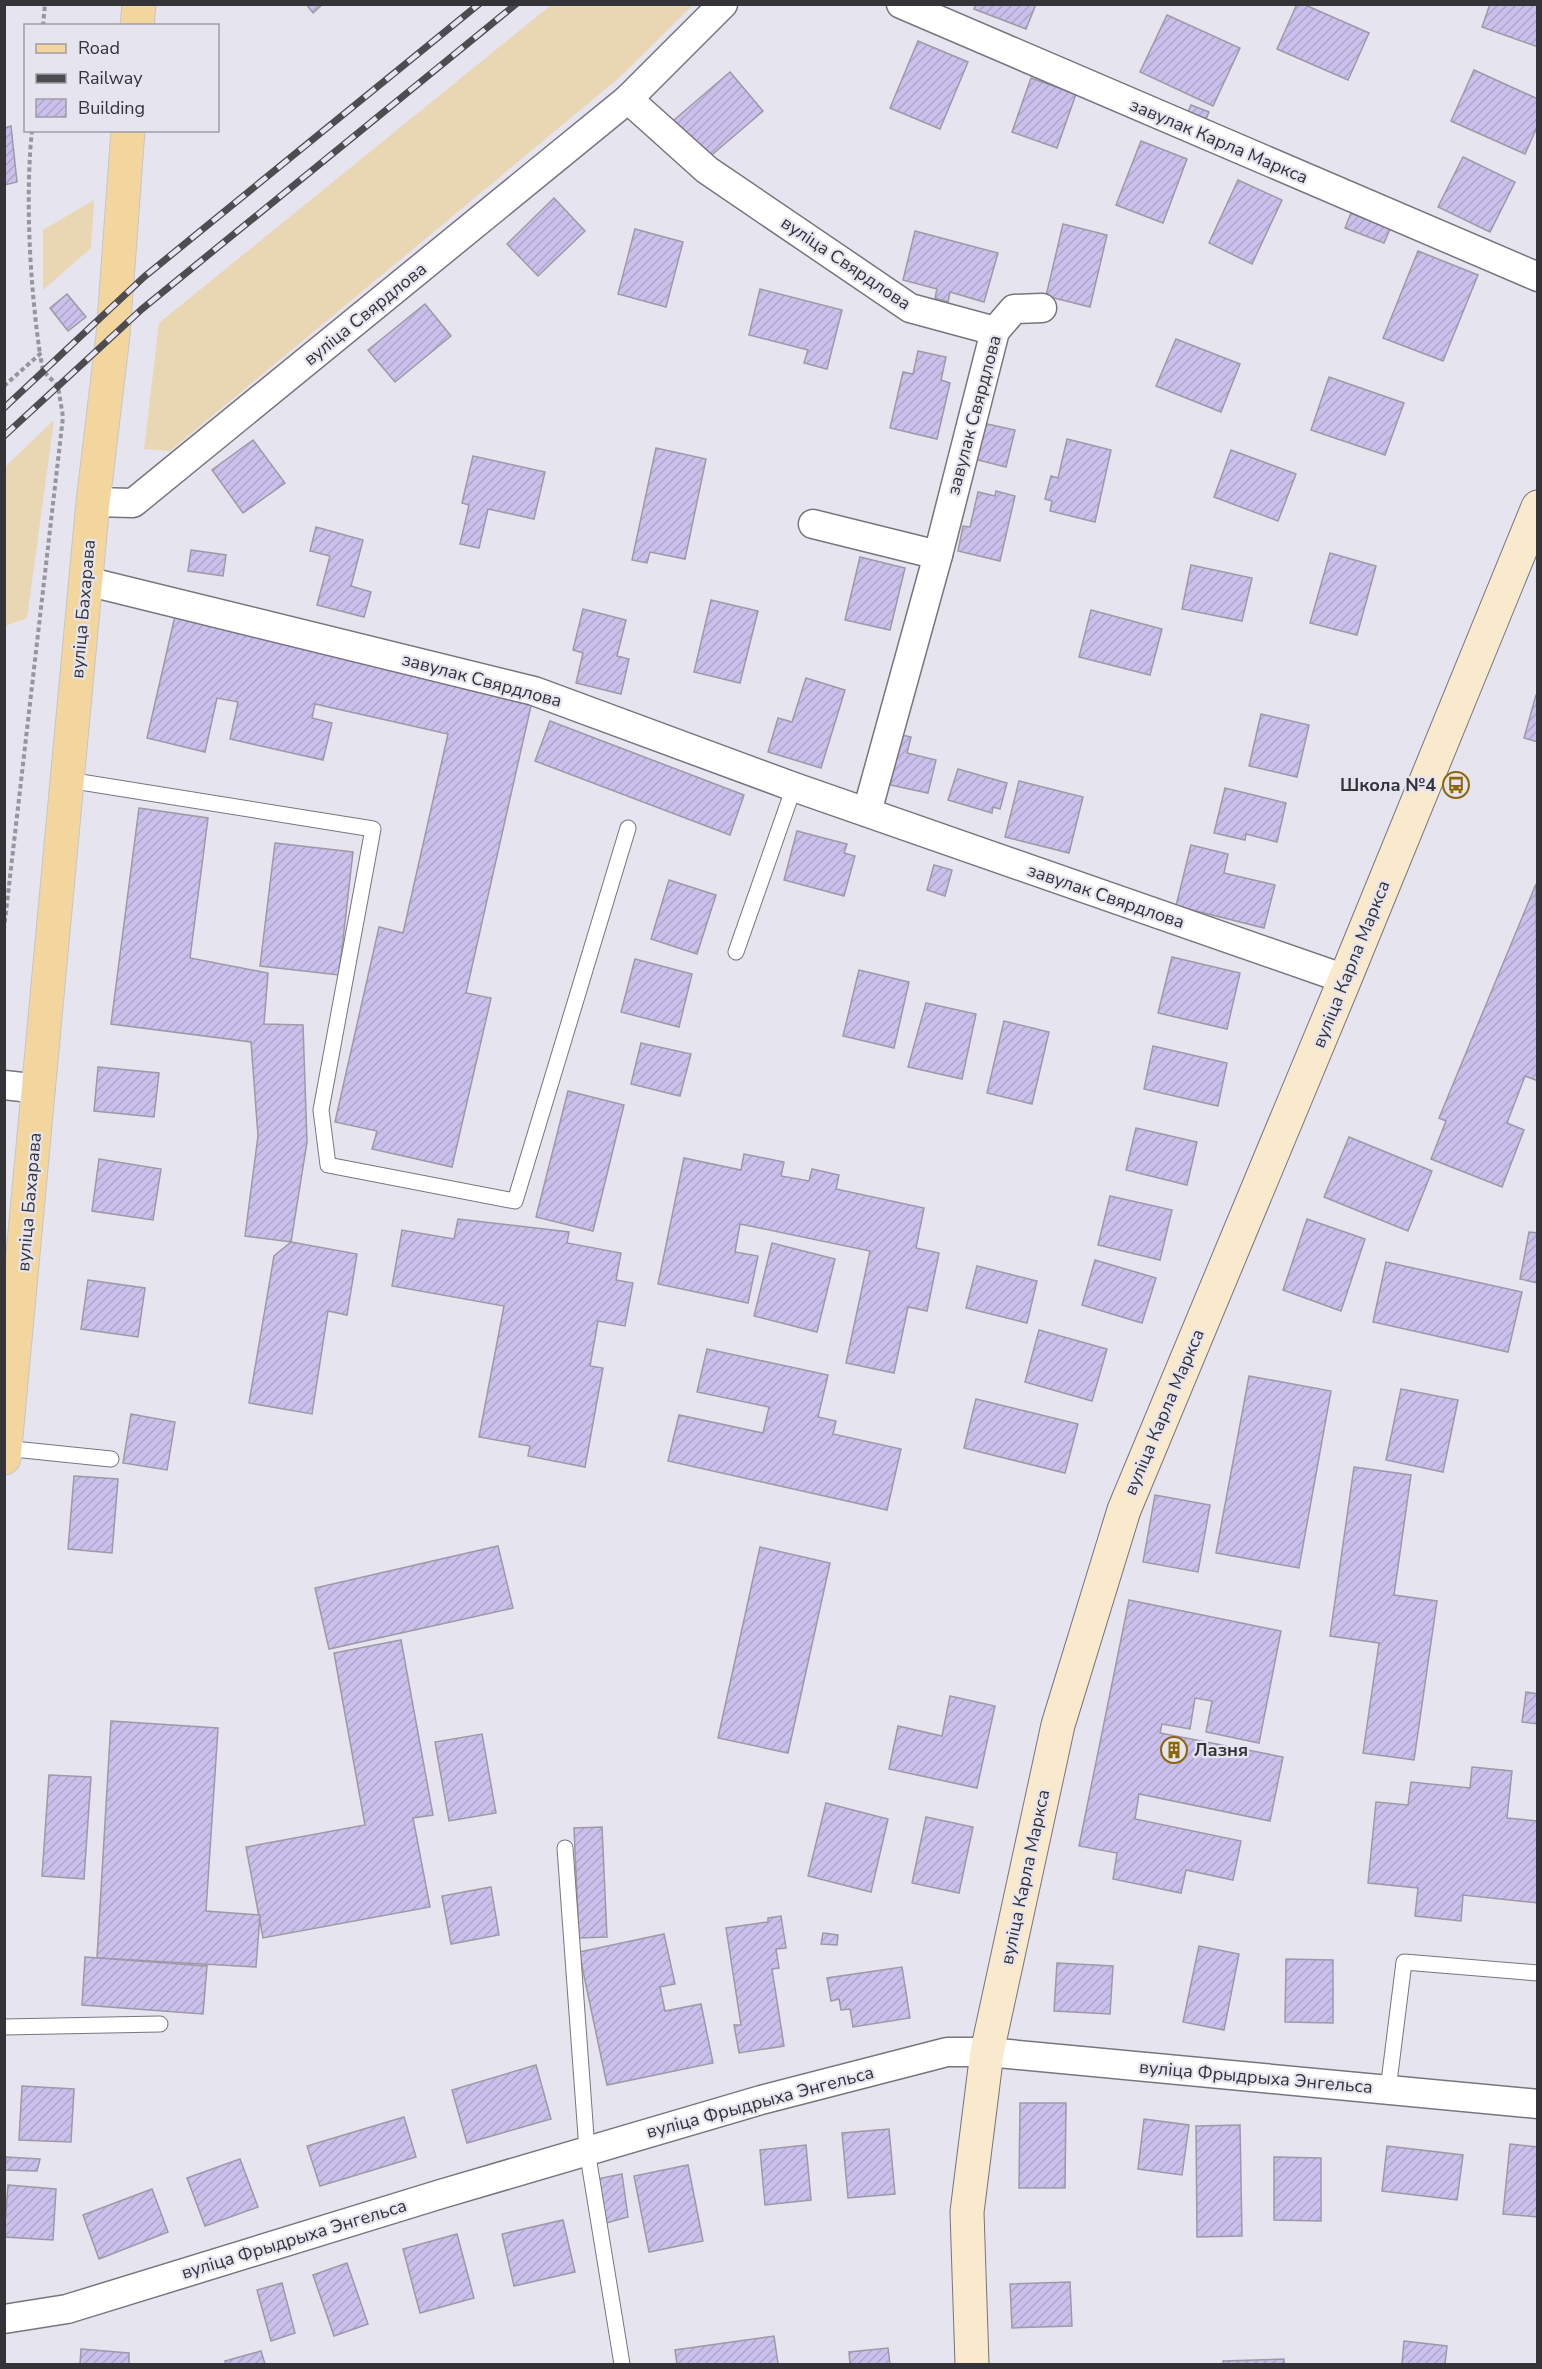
<svg xmlns="http://www.w3.org/2000/svg" width="1542" height="2369" viewBox="0 0 1542 2369" font-family="'Nunito Sans',sans-serif">
  <style>
    .grass { fill: #e9d6b3 }
    .building { fill: url(#building-hatch); stroke: #9c9aa4; stroke-width: 1.5 }
    .lines { fill: none; stroke-linecap: round; stroke-linejoin: round }
    .lane-casing { stroke: #77757e; stroke-width: 17 }
    .street-casing { stroke: #77757e; stroke-width: 31 }
    .secondary-casing { stroke: #77757e; stroke-width: 35 }
    .primary-casing { stroke: #c6c6c7; stroke-width: 35 }
    .path { stroke: #97959d; stroke-width: 4; stroke-dasharray: 4.5 3; stroke-linecap: butt }
    .lane { stroke: #fff; stroke-width: 15 }
    .street { stroke: #fff; stroke-width: 28 }
    .secondary { stroke: #f9eace; stroke-width: 33 }
    .primary { stroke: #f3d69d; stroke-width: 33 }
    .rail-casing { stroke: #4d4c51; stroke-width: 7 }
    .rail { stroke: #e6e4ef; stroke-width: 4.5; stroke-dasharray: 14; stroke-linecap: butt }
    .labels { text-anchor: middle; stroke-width: 4.5; stroke-linejoin: round; paint-order: stroke }
    .street-label { font-size: 18px; fill: #343337; stroke: #e6e4ef }
    .poi-label { font-size: 18px; font-weight: bold; fill: #343337; stroke: #e6e4ef; text-anchor: end }
  </style>
  <defs>
    <pattern id="building-hatch" width="6" height="6" patternUnits="userSpaceOnUse" patternTransform="scale(1.5)"><rect width="6" height="6" fill="#cac0eb"/><path d="M-1 1l2-2M0 6l6-6M5 7l2-2" fill="none" stroke="#aea5ca"/></pattern>
  </defs>
  <rect width="100%" height="100%" fill="#e6e4ef"/>
  <g class="grass">
    <polygon points="551,5 693,5 620,77 170,451 144,449 159,323"/>
    <polygon points="94,200 91,248 43,290 43,230"/>
    <polygon points="54,420 27,618 5,626 5,467"/>
  </g>
  <g class="building">
    <polygon points="306,4 323,4 313,13"/>
    <polygon points="976,4 1036,4 1026,29 974,9"/>
    <polygon points="1297,4 1303,4 1369,33 1348,80 1277,49"/>
    <polygon points="1490,4 1538,4 1538,47 1482,27"/>
    <polygon points="1167,15 1240,48 1213,106 1140,72"/>
    <polygon points="918,41 968,62 940,129 890,108"/>
    <polygon points="1474,70 1538,99 1538,125 1525,154 1451,121"/>
    <polygon points="730,72 763,111 707,159 674,120"/>
    <polygon points="1031,78 1076,94 1057,148 1012,132"/>
    <polygon points="1191,105 1209,112 1206,119 1188,112"/>
    <polygon points="11,126 17,182 4,185 4,128"/>
    <polygon points="1141,141 1187,159 1163,223 1116,205"/>
    <polygon points="1463,157 1515,182 1490,232 1438,207"/>
    <polygon points="1238,180 1282,200 1252,264 1209,243"/>
    <polygon points="554,198 585,231 538,276 507,244"/>
    <polygon points="1351,213 1390,229 1384,243 1345,228"/>
    <polygon points="1063,224 1107,235 1090,307 1046,296"/>
    <polygon points="635,229 683,242 666,307 618,294"/>
    <polygon points="915,231 998,253 984,302 950,292 948,302 935,298 937,289 903,280"/>
    <polygon points="1418,251 1478,275 1443,361 1383,338"/>
    <polygon points="760,289 842,310 827,369 804,363 808,350 749,335"/>
    <polygon points="67,294 86,317 68,331 50,308"/>
    <polygon points="425,304 451,336 395,382 368,350"/>
    <polygon points="1176,339 1240,364 1221,412 1156,386"/>
    <polygon points="918,351 946,357 941,380 950,383 937,439 890,428 903,372 913,374"/>
    <polygon points="1329,377 1404,403 1385,455 1311,430"/>
    <polygon points="978,422 1015,430 1006,467 970,458"/>
    <polygon points="1067,439 1111,450 1095,522 1050,511 1052,501 1045,499 1051,476 1058,478"/>
    <polygon points="253,440 285,483 243,513 212,470"/>
    <polygon points="656,448 706,459 685,559 650,552 647,563 632,560"/>
    <polygon points="1231,450 1296,474 1278,521 1214,497"/>
    <polygon points="473,456 545,472 534,519 488,509 479,548 460,544 469,505 462,503"/>
    <polygon points="996,491 1015,496 1000,561 958,551 963,526 970,527 978,492 995,496"/>
    <polygon points="316,527 363,540 351,586 371,592 364,617 317,605 330,556 310,551"/>
    <polygon points="191,550 226,555 223,576 188,571"/>
    <polygon points="1330,553 1376,566 1357,635 1310,623"/>
    <polygon points="860,557 905,568 890,630 845,620"/>
    <polygon points="1191,565 1252,578 1242,621 1182,609"/>
    <polygon points="711,600 758,611 740,683 694,672"/>
    <polygon points="583,609 626,620 617,656 629,659 621,694 576,683 583,653 573,650"/>
    <polygon points="1091,610 1162,629 1150,675 1079,657"/>
    <polygon points="175,616 533,697 466,993 491,998 452,1167 372,1149 377,1131 335,1122 379,927 403,933 448,734 315,704 312,718 332,723 323,760 230,739 238,702 217,698 205,752 147,738"/>
    <polygon points="806,678 845,690 821,768 768,752 778,718 792,722"/>
    <polygon points="1536,695 1538,695 1538,742 1524,738"/>
    <polygon points="1261,714 1309,725 1297,777 1249,766"/>
    <polygon points="550,721 744,795 730,835 535,761"/>
    <polygon points="893,733 911,737 907,753 936,760 928,793 881,783"/>
    <polygon points="958,769 1007,783 1000,809 993,807 992,813 948,800"/>
    <polygon points="1019,781 1083,797 1069,853 1005,837"/>
    <polygon points="1225,788 1286,803 1277,842 1246,834 1245,840 1214,833"/>
    <polygon points="139,808 208,818 190,958 268,973 264,1024 303,1025 307,1142 291,1242 245,1236 258,1136 251,1042 111,1024"/>
    <polygon points="797,831 847,844 844,853 855,856 844,896 784,880"/>
    <polygon points="275,843 353,852 339,975 260,966"/>
    <polygon points="1191,845 1228,854 1224,873 1275,885 1264,928 1176,906"/>
    <polygon points="934,865 952,870 945,896 927,890"/>
    <polygon points="669,880 716,895 697,954 651,939"/>
    <polygon points="1536,884 1538,1081 1525,1076 1507,1123 1524,1130 1502,1187 1431,1159 1446,1121 1439,1118"/>
    <polygon points="1172,957 1240,973 1227,1029 1158,1013"/>
    <polygon points="635,959 692,974 679,1027 621,1012"/>
    <polygon points="859,970 909,982 894,1048 843,1036"/>
    <polygon points="926,1003 976,1014 962,1079 908,1067"/>
    <polygon points="1004,1021 1049,1032 1032,1104 987,1093"/>
    <polygon points="641,1043 691,1054 680,1096 631,1084"/>
    <polygon points="1153,1046 1227,1063 1218,1106 1144,1089"/>
    <polygon points="98,1067 159,1073 154,1117 94,1111"/>
    <polygon points="568,1091 624,1105 593,1231 536,1217"/>
    <polygon points="1136,1128 1197,1142 1187,1185 1126,1170"/>
    <polygon points="1349,1137 1432,1171 1408,1231 1324,1197"/>
    <polygon points="744,1154 784,1162 781,1176 809,1181 812,1169 839,1175 836,1189 924,1208 916,1248 939,1253 927,1311 908,1307 894,1373 846,1363 870,1251 740,1224 735,1252 758,1256 748,1303 658,1284 684,1158 741,1170"/>
    <polygon points="99,1159 161,1169 153,1220 92,1211"/>
    <polygon points="1110,1196 1172,1210 1160,1260 1098,1245"/>
    <polygon points="458,1219 569,1232 567,1243 621,1253 616,1280 633,1283 625,1326 598,1321 590,1366 603,1368 585,1467 528,1456 530,1446 479,1437 504,1306 392,1286 402,1230 454,1239"/>
    <polygon points="1307,1219 1365,1239 1341,1311 1283,1290"/>
    <polygon points="1529,1232 1538,1233 1538,1283 1520,1279"/>
    <polygon points="291,1242 357,1254 347,1315 328,1311 312,1414 249,1403 274,1256"/>
    <polygon points="772,1243 835,1259 817,1332 754,1316"/>
    <polygon points="1095,1260 1156,1278 1142,1323 1082,1305"/>
    <polygon points="1386,1262 1522,1292 1508,1352 1373,1322"/>
    <polygon points="977,1266 1037,1281 1027,1323 966,1308"/>
    <polygon points="88,1280 145,1288 138,1337 81,1329"/>
    <polygon points="1039,1330 1107,1349 1092,1401 1025,1382"/>
    <polygon points="707,1349 828,1375 818,1417 836,1421 833,1434 901,1449 887,1510 668,1461 679,1415 763,1433 769,1407 697,1392"/>
    <polygon points="1249,1376 1331,1391 1299,1568 1216,1553"/>
    <polygon points="1401,1389 1458,1400 1443,1472 1386,1460"/>
    <polygon points="976,1399 1078,1424 1065,1473 964,1448"/>
    <polygon points="131,1414 175,1422 167,1470 123,1463"/>
    <polygon points="1354,1467 1411,1475 1394,1595 1437,1601 1414,1760 1363,1753 1379,1643 1330,1636"/>
    <polygon points="74,1476 118,1479 112,1553 68,1549"/>
    <polygon points="1155,1495 1210,1505 1198,1572 1143,1562"/>
    <polygon points="498,1546 513,1608 329,1649 315,1588"/>
    <polygon points="760,1547 830,1563 788,1753 718,1738"/>
    <polygon points="1129,1600 1281,1631 1259,1743 1206,1732 1212,1701 1195,1698 1190,1729 1162,1724 1160,1733 1283,1757 1270,1821 1139,1794 1135,1819 1241,1841 1233,1880 1186,1870 1181,1893 1113,1879 1117,1853 1079,1846"/>
    <polygon points="401,1640 433,1815 413,1818 430,1907 263,1938 246,1847 365,1825 334,1653"/>
    <polygon points="1526,1692 1538,1694 1538,1724 1522,1722"/>
    <polygon points="950,1696 995,1706 977,1788 889,1769 898,1726 942,1736"/>
    <polygon points="111,1721 218,1728 206,1911 260,1915 256,1967 97,1958"/>
    <polygon points="482,1734 496,1813 449,1821 435,1742"/>
    <polygon points="1472,1767 1512,1771 1507,1818 1538,1821 1538,1903 1463,1895 1461,1921 1415,1916 1418,1888 1368,1883 1376,1802 1408,1805 1411,1782 1470,1788"/>
    <polygon points="49,1775 91,1777 84,1879 42,1876"/>
    <polygon points="826,1803 888,1819 871,1892 808,1876"/>
    <polygon points="926,1817 973,1827 959,1893 912,1883"/>
    <polygon points="602,1827 607,1937 579,1938 574,1828"/>
    <polygon points="491,1887 499,1935 451,1944 442,1896"/>
    <polygon points="781,1916 786,1948 776,1949 779,1968 772,1969 784,2046 739,2053 734,2025 741,2025 726,1928 768,1922 768,1918"/>
    <polygon points="823,1933 838,1935 837,1945 821,1944"/>
    <polygon points="664,1934 675,1984 660,1987 665,2011 701,2004 713,2063 607,2085 579,1952"/>
    <polygon points="1199,1946 1239,1954 1224,2030 1183,2022"/>
    <polygon points="85,1957 207,1966 203,2014 82,2005"/>
    <polygon points="1286,1959 1333,1960 1333,2023 1285,2022"/>
    <polygon points="1057,1963 1113,1966 1110,2014 1054,2011"/>
    <polygon points="902,1967 910,2018 853,2027 850,2009 841,2010 839,1999 831,2001 827,1978"/>
    <polygon points="536,2065 551,2119 467,2143 452,2090"/>
    <polygon points="22,2086 74,2089 71,2142 19,2140"/>
    <polygon points="1020,2103 1066,2103 1065,2188 1019,2188"/>
    <polygon points="404,2117 416,2157 320,2186 307,2146"/>
    <polygon points="1144,2119 1189,2125 1182,2175 1138,2169"/>
    <polygon points="1240,2125 1242,2236 1197,2237 1196,2126"/>
    <polygon points="889,2129 895,2194 848,2198 842,2133"/>
    <polygon points="1510,2144 1538,2147 1538,2217 1503,2214"/>
    <polygon points="806,2145 811,2200 765,2205 760,2150"/>
    <polygon points="1387,2146 1463,2155 1457,2200 1382,2191"/>
    <polygon points="6,2157 40,2159 37,2171 5,2170"/>
    <polygon points="1274,2157 1321,2158 1321,2221 1274,2220"/>
    <polygon points="240,2159 258,2207 205,2226 187,2178"/>
    <polygon points="688,2165 703,2241 649,2252 634,2176"/>
    <polygon points="622,2174 628,2217 606,2223 597,2179"/>
    <polygon points="8,2185 56,2189 53,2240 4,2237"/>
    <polygon points="152,2189 168,2232 99,2259 83,2215"/>
    <polygon points="563,2220 575,2272 514,2286 502,2234"/>
    <polygon points="457,2234 474,2298 420,2313 403,2249"/>
    <polygon points="347,2263 368,2324 334,2336 313,2275"/>
    <polygon points="1070,2282 1072,2326 1012,2328 1010,2284"/>
    <polygon points="282,2283 295,2333 271,2341 257,2290"/>
    <polygon points="774,2336 778,2364 677,2364 675,2350"/>
    <polygon points="1404,2341 1447,2346 1445,2364 1402,2364"/>
    <polygon points="888,2348 890,2364 850,2364 849,2352"/>
    <polygon points="81,2349 129,2353 129,2364 80,2364"/>
    <polygon points="261,2351 265,2364 226,2364 225,2361"/>
    <polygon points="1284,2359 1284,2364 1224,2364 1223,2361"/>
  </g>
  <g class="lines">
    <defs>
      <g id="lane">
        <polyline points="68,780 373,829 321,1110 328,1165 515,1201 628,828"/>
        <polyline points="736,952 794,787"/>
        <polyline points="4,1448 111,1459"/>
        <polyline points="565,1848 587,2150 622,2364"/>
        <polyline points="4,2027 160,2024"/>
        <polyline points="1388,2090 1404,1962 1538,1973"/>
      </g>
      <g id="street">
        <polyline points="901,4 1538,277"/>
        <polyline points="628,99 707,170 910,308 995,331"/>
        <polyline points="93,502 133,503 628,99 723,4"/>
        <polyline points="813,524 938,555"/>
        <polyline points="86,581 534,691 794,787 1345,979"/>
        <polyline points="867,812 938,555 995,331 1014,309 1042,308"/>
        <polyline points="4,1085 40,1089"/>
        <polyline points="4,2319 67,2309 441,2194 761,2100 947,2052 987,2052 1538,2104"/>
      </g>
      <polyline id="secondary" points="972,2364 967,2212 987,2052 1058,1725 1124,1510 1345,979 1538,507"/>
      <g id="primary">
        <polyline points="137,26 139,4"/>
        <polyline points="4,1458 93,502 113,335 128,130"/>
      </g>
    </defs>
    <use href="#lane" class="lane-casing"/>
    <use href="#street" class="street-casing"/>
    <use href="#secondary" class="secondary-casing"/>
    <use href="#primary" class="primary-casing"/>
    <g class="path">
      <polyline points="43,26 45,4"/>
      <path d="M32,130C25,198 30,286 40,354"/>
      <polyline points="4,386 40,354 43,371 58,386 63,417 4,929"/>
    </g>
    <use href="#lane" class="lane"/>
    <use href="#street" class="street"/>
    <use href="#secondary" class="secondary"/>
    <use href="#primary" class="primary"/>
    <defs>
      <g id="rail">
        <polyline points="4,408 144,277 479,4"/>
        <polyline points="4,436 142,309 516,4"/>
      </g>
    </defs>
    <use href="#rail" class="rail-casing"/>
    <use href="#rail" class="rail"/>
  </g>
  <defs>
    <symbol id="bus-ring" viewBox="-11 -11 22 22"><circle r="9.5" fill="#e6e4ef" stroke="#8d6608" stroke-width="1.5"/><path d="M-5-6H5V4H4V6H2V4H-2V6H-4V4H-5ZM-3.5-4V0h7V-4ZM-3.5 1.2v1.5H-2V1.2ZM2 1.2v1.5H3.5V1.2Z" fill="#8d6608"/></symbol>
    <symbol id="building-ring" viewBox="-11 -11 22 22"><circle r="9.5" fill="#e6e4ef" stroke="#8d6608" stroke-width="1.5"/><path d="M-4-6H4V6H1V3H-1V6H-4ZM-2.5-4.3h1.7v1.8h-1.7ZM.8-4.3h1.7v1.8H.8ZM-2.5-1h1.7V.8h-1.7ZM.8-1h1.7V.8H.8Z" fill="#8d6608"/></symbol>
  </defs>
  <g fill-rule="evenodd">
    <use href="#bus-ring" x="1441" y="770" width="30" height="30"/>
    <use href="#building-ring" x="1159" y="1735" width="30" height="30"/>
  </g>
  <g class="labels">
    <g class="street-label">
      <text transform="translate(1219 141) rotate(23)" y="6">завулак Карла Маркса</text>
      <text transform="translate(846 263) rotate(34)" y="6">вуліца Свярдлова</text>
      <text transform="translate(365 314) rotate(-39)" y="6">вуліца Свярдлова</text>
      <text transform="translate(974 415) rotate(-75)" y="6">завулак Свярдлова</text>
      <text transform="translate(83 609) rotate(-85)" y="6">вуліца Бахарава</text>
      <text transform="translate(482 680) rotate(15)" y="6">завулак Свярдлова</text>
      <text transform="translate(1106 896) rotate(19)" y="6">завулак Свярдлова</text>
      <text transform="translate(1351 964) rotate(-68)" y="6">вуліца Карла Маркса</text>
      <text transform="translate(29 1202) rotate(-85)" y="6">вуліца Бахарава</text>
      <text transform="translate(1164 1412) rotate(-67)" y="6">вуліца Карла Маркса</text>
      <text transform="translate(1025 1877) rotate(-78)" y="6">вуліца Карла Маркса</text>
      <text transform="translate(1256 2077) rotate(5)" y="6">вуліца Фрыдрыха Энгельса</text>
      <text transform="translate(760 2102) rotate(-15)" y="6">вуліца Фрыдрыха Энгельса</text>
      <text transform="translate(294 2239) rotate(-17)" y="6">вуліца Фрыдрыха Энгельса</text>
    </g>
    <g class="poi-label">
      <text x="1436" y="791">Школа №4</text>
      <text x="1194" y="1756" text-anchor="start">Лазня</text>
    </g>
  </g>
  <rect width="1542" height="2369" fill="none" stroke="#343337" stroke-width="12"/>
  <rect x="24" y="24" width="195" height="108" fill="#e6e4ef" stroke="#9f9da5" stroke-width="1.5"/>
  <rect x="36" y="44" width="30" height="9" fill="#f3d69d" stroke="#9f9da5" stroke-width="1.5"/>
  <text x="78" y="54" font-size="18" fill="#343337">Road</text>
  <rect x="36" y="74" width="30" height="9" fill="#4d4c51" stroke="#9f9da5" stroke-width="1.5"/>
  <text x="78" y="84" font-size="18" fill="#343337">Railway</text>
  <rect x="36" y="99" width="30" height="18" fill="url(#building-hatch)" stroke="#9f9da5" stroke-width="1.5"/>
  <text x="78" y="114" font-size="18" fill="#343337">Building</text>
</svg>
